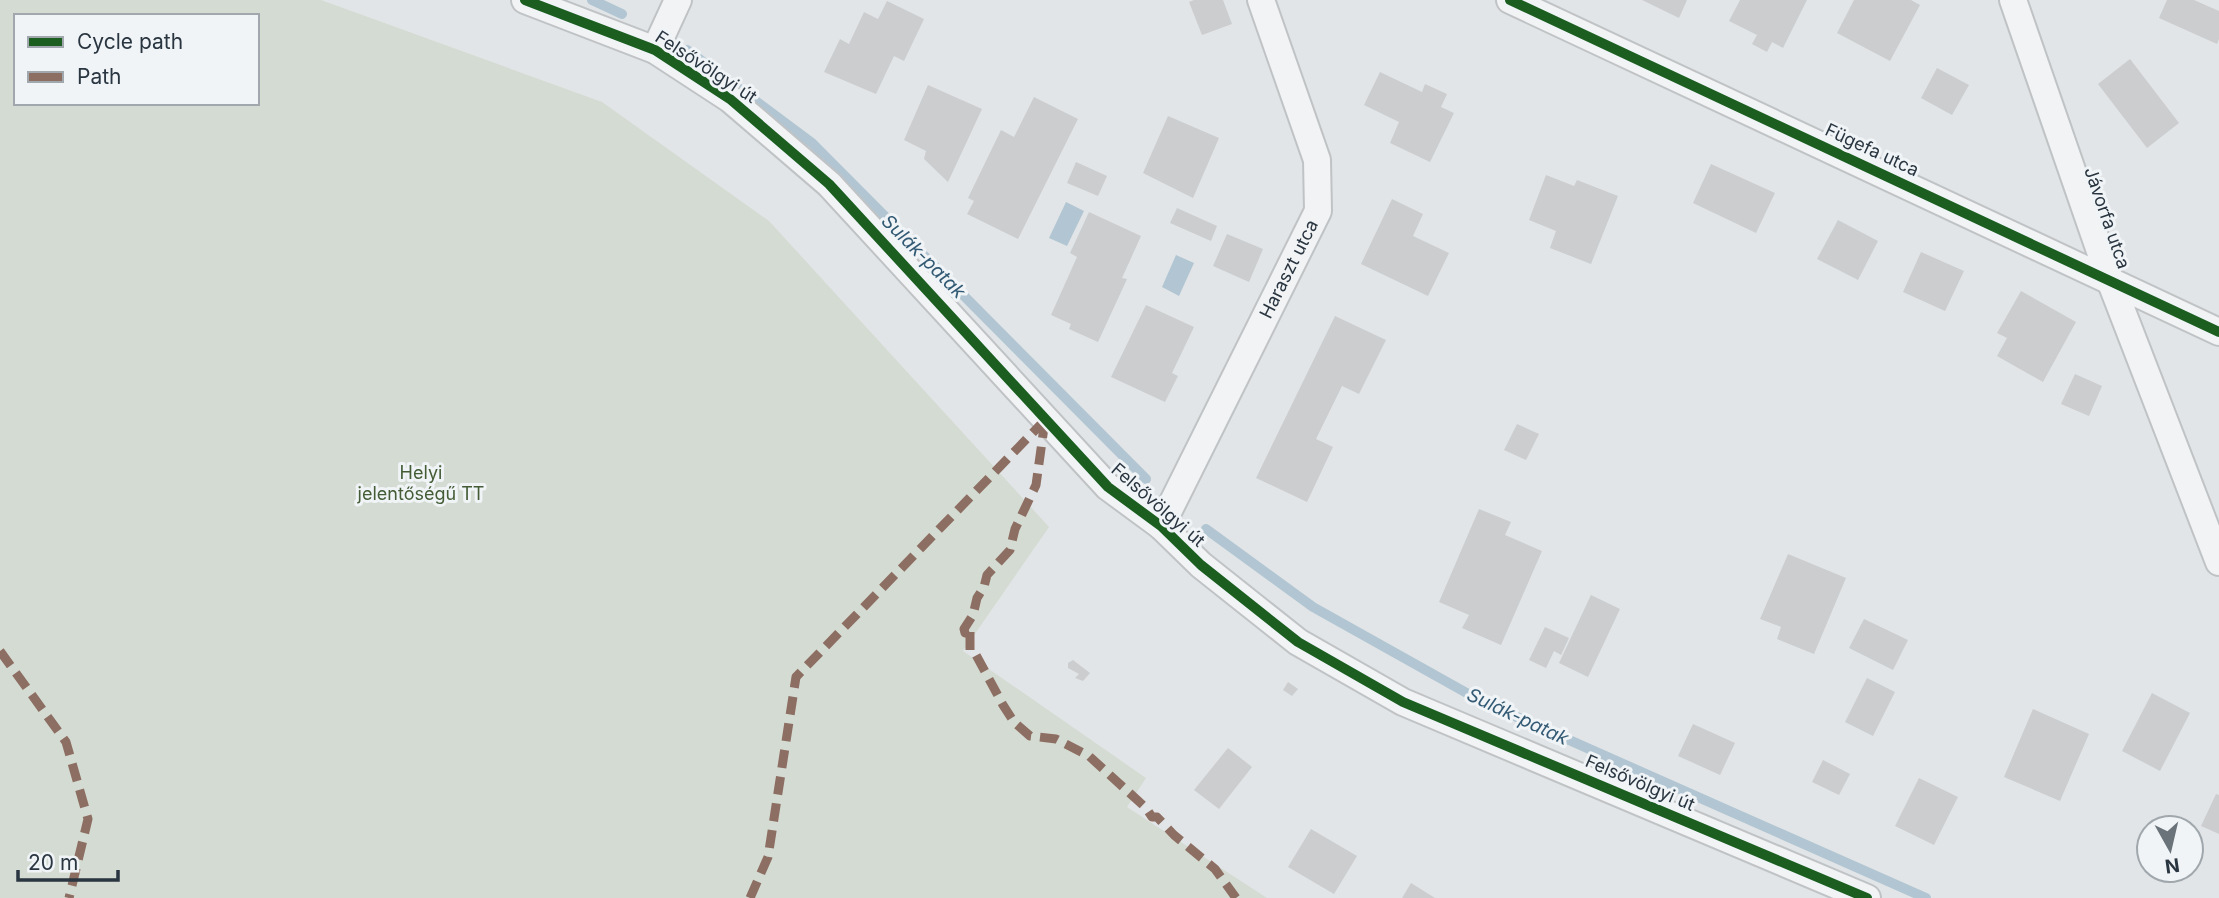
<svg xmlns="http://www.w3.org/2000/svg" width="2219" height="898" viewBox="0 0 2219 898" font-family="Inter,sans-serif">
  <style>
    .green { fill: #d4dbd2; fill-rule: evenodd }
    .water { fill: #b1c6d2 }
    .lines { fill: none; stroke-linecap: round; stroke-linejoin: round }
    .stream { stroke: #b1c6d2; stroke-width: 10 }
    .building { fill: #cbcdcf }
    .minor-casing { stroke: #c0c3c5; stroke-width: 30 }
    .minor { stroke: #f1f3f4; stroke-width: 26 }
    .quiet { stroke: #8d6e63; stroke-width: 9; stroke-dasharray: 18 9; stroke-linecap: butt }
    .cycleway-casing { stroke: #f0f4f6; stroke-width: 15 }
    .cycleway { stroke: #1b5e20; stroke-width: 10 }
    .labels { text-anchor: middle; stroke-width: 6; stroke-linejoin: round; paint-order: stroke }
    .street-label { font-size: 18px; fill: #293540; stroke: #f0f4f6 }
    .park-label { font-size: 18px; fill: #435c36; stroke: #f0f4f6 }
    .water-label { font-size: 19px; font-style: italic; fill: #335a74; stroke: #f0f4f6 }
  </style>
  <rect width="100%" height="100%" fill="#e2e5e7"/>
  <path class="green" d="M0,0H321L602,102L769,221L1049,527L963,651L1146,778L1127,807L1267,898H0ZM16,16H257V103H16Z"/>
  <g class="water">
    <polygon points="1066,202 1084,211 1067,246 1049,238"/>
    <polygon points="1176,255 1194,263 1179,296 1162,287"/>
  </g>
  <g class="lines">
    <g class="stream">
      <polyline points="592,0 622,14"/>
      <polyline points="687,50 812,143 1146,479"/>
      <polyline points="1206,529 1313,607 1481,701 1926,898"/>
    </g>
  </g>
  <g class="building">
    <polygon points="1194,0 1223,0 1232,24 1202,35 1189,2"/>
    <polygon points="1642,0 1687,0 1679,18"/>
    <polygon points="1740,0 1807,0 1783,48 1772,42 1767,52 1752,44 1757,35 1729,21"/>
    <polygon points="1854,0 1911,0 1920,5 1890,61 1837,33"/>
    <polygon points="2167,0 2194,0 2219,11 2219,39 2217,44 2159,18"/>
    <polygon points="887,1 924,19 904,61 894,56 876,94 824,72 840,39 849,44 864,12 878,19"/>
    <polygon points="2130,59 2179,123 2147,148 2098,84"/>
    <polygon points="1937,68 1969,85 1952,115 1921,98"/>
    <polygon points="1380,72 1422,92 1425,84 1447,94 1441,107 1454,113 1430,162 1390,143 1399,122 1364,105"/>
    <polygon points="928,85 982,109 948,182 924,159 926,151 904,140"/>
    <polygon points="1034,97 1078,119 1018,239 967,214 974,201 968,198 1001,130 1014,137"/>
    <polygon points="1168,116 1219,138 1193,198 1143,173"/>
    <polygon points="1076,162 1107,176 1098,196 1067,183"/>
    <polygon points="1711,164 1775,193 1756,233 1693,203"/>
    <polygon points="1546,175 1574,186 1577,180 1618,196 1591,264 1550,248 1556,231 1529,220"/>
    <polygon points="1392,199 1423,214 1413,236 1449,253 1428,296 1361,264"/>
    <polygon points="1177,208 1217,226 1211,241 1170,223"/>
    <polygon points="1089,212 1141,236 1122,278 1127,279 1098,342 1069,329 1071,324 1051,315 1077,257 1070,253"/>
    <polygon points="1838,220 1878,241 1858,280 1817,259"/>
    <polygon points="1227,234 1263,249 1249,282 1213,266"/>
    <polygon points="1921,252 1964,271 1945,311 1903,292"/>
    <polygon points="2021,291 2076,322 2043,382 1997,356 2007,338 1997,333"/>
    <polygon points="1146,305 1194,327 1172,373 1178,376 1165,402 1111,377"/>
    <polygon points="1335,316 1386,340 1359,394 1342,386 1316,439 1333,447 1307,502 1256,478"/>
    <polygon points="2075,374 2102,386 2089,416 2061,404"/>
    <polygon points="1517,424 1539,434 1526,460 1504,450"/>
    <polygon points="1479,509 1511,522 1505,535 1542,551 1501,645 1462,628 1469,615 1439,602"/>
    <polygon points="1788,554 1846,578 1814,654 1777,639 1781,627 1760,619"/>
    <polygon points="1591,595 1620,609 1588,677 1559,663"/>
    <polygon points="1864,619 1908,640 1893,670 1849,648"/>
    <polygon points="1545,627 1569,638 1561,655 1554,651 1546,668 1529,660"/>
    <polygon points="1073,660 1090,673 1083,681 1075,678 1079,674 1068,668 1068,663"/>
    <polygon points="1867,678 1895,692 1873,736 1845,722"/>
    <polygon points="1288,682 1298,689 1292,696 1283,690"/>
    <polygon points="2152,693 2190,713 2160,771 2122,751"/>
    <polygon points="2033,709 2089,734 2060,801 2004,777"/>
    <polygon points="1693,724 1735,743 1720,775 1678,756"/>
    <polygon points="1228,748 1252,767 1219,809 1194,790"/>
    <polygon points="1823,760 1850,774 1839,795 1812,782"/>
    <polygon points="1919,778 1958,797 1934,845 1895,826"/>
    <polygon points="2216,794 2219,795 2219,834 2201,826"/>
    <polygon points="1311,829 1357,856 1334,894 1288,867"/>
    <polygon points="1411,883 1435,898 1402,898"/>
  </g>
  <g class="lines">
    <defs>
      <g id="minor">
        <polyline points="525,0 655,50 730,99 829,184 1108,487 1161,526 1201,565 1298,642 1403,702 1867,898"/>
        <polyline points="1510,0 2219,332"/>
        <polyline points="2013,0 2110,280 2219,562"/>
        <polyline points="655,50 678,0"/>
        <path id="s1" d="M1161,526L1318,211L1317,160L1261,0"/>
      </g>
    </defs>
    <use href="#minor" class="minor-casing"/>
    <use href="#minor" class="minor"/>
    <g class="quiet">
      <polyline points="1045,420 1036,485 1015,529 1010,550 987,575 984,587 977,598 973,615 964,629 965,633 970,629 970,651 975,653 1003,705 1014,722 1030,736 1056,739 1089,756 1146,808 1152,817 1157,817 1174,835 1215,869 1236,898"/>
      <polyline points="0,651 66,742 88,819 69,898"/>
      <polyline points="750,898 768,857 796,677 1045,420"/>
    </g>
    <defs>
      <g id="cycleway">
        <polyline points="525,0 655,50 730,99 829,184 1108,487 1161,526 1201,565 1298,642 1403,702 1867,898"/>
        <polyline points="1510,0 2219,332"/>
      </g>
    </defs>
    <use href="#cycleway" class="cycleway-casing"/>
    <use href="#cycleway" class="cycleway"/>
  </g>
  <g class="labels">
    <g class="street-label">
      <text transform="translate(706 67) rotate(33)" y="6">Felsővölgyi út</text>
      <text transform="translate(1872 150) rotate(25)" y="6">Fügefa utca</text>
      <text transform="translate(2107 218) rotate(71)" y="6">Jávorfa utca</text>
      <text dy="6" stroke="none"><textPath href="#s1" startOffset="287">Haraszt utca</textPath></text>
      <text transform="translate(1158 505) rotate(41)" y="6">Felsővölgyi út</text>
      <text transform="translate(1640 783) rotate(23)" y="6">Felsővölgyi út</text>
    </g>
    <g class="park-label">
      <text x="421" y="479">Helyi<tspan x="421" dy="21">jelentőségű TT</tspan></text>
    </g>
    <g class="water-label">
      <text transform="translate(924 256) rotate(45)" y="7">Sulák-patak</text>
      <text transform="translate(1518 716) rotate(25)" y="7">Sulák-patak</text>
    </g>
  </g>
  <rect x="14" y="14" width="245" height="91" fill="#f0f4f6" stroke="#a0a8ad" stroke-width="2"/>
  <rect x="28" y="37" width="35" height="10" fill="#1b5e20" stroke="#a0a8ad" stroke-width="2"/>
  <text x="77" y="49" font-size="21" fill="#293540">Cycle path</text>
  <rect x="28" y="72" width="35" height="10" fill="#8d6e63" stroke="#a0a8ad" stroke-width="2"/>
  <text x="77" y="84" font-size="21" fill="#293540">Path</text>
  <g transform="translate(2170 849) rotate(172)"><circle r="33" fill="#f0f4f6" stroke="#a0a8ad" stroke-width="2"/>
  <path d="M0-5L12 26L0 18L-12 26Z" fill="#6a737a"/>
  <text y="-10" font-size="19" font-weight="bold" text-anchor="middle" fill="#293540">N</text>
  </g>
  <path d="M18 870v10h100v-10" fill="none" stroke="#293540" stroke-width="3.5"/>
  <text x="28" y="870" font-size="21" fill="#293540" stroke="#f0f4f6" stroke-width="5" paint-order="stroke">20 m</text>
</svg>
